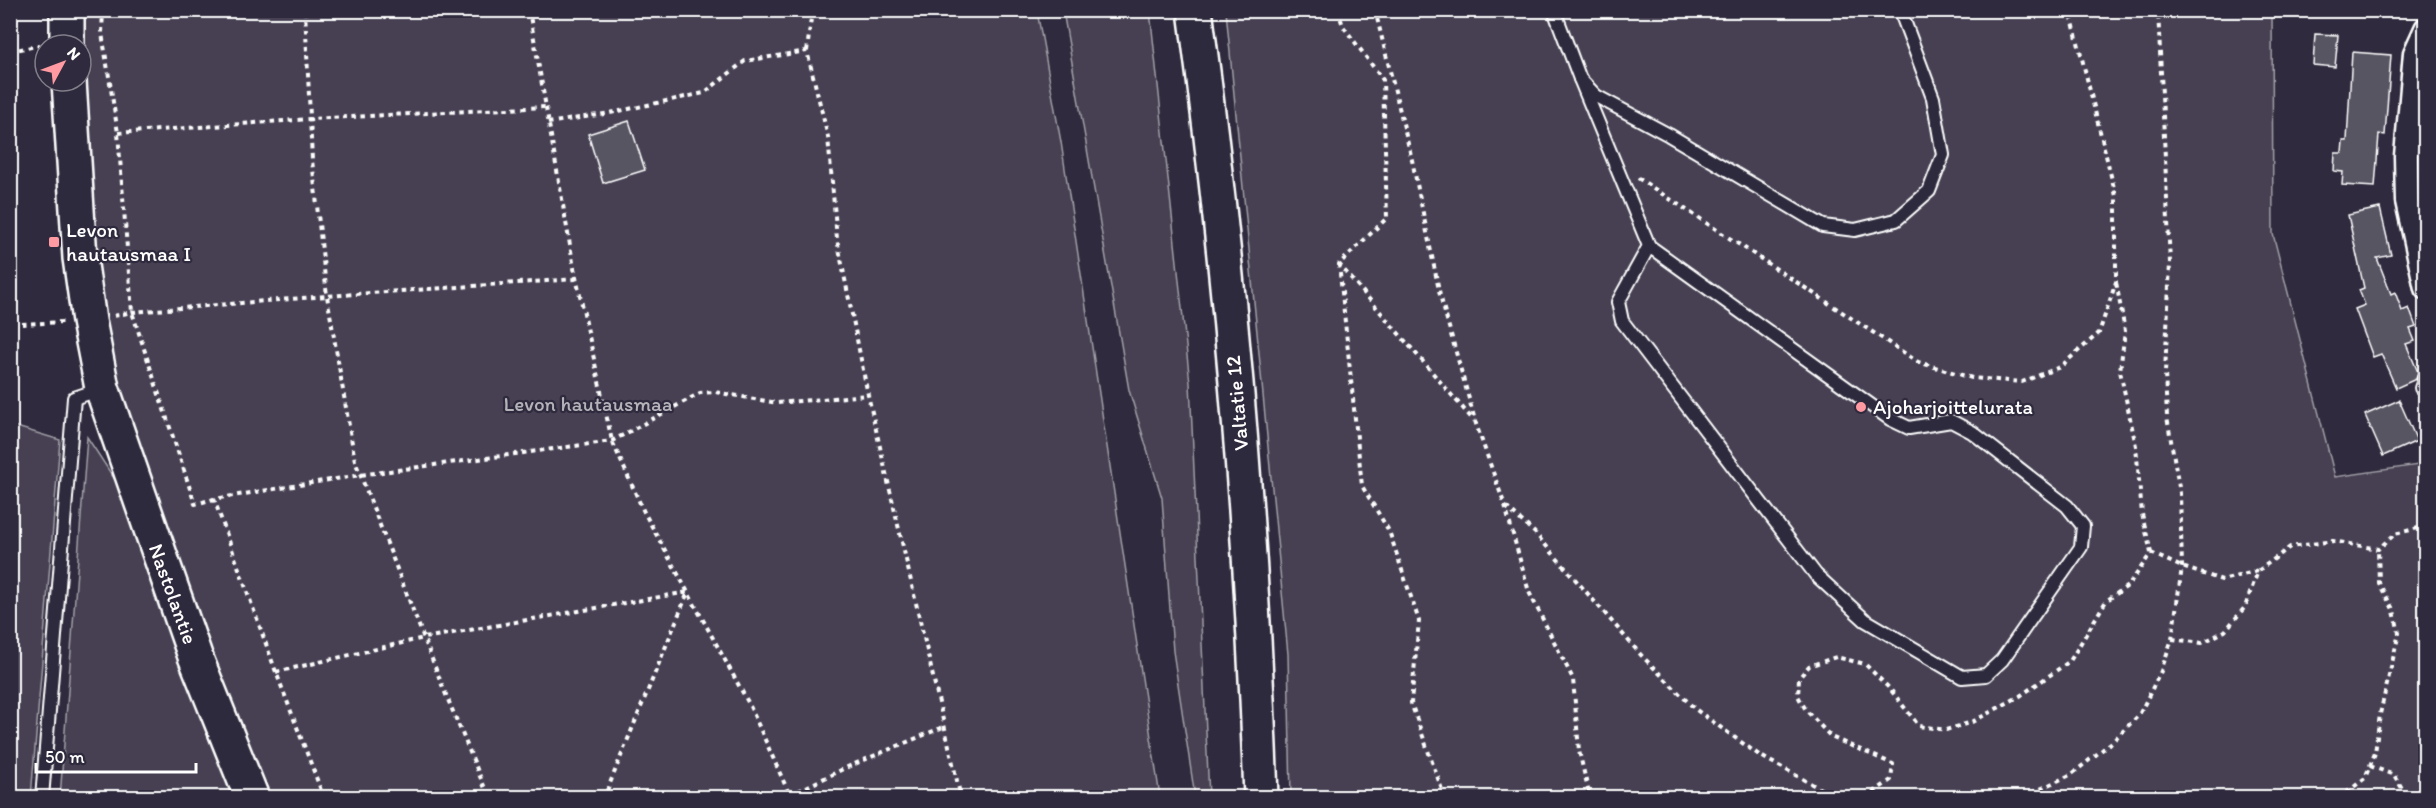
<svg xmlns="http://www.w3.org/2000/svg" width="2436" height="808" viewBox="0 0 2436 808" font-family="Itim,sans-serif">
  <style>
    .green { fill: #464152; stroke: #a2a0a8; stroke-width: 1.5 }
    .building { fill: #595564; stroke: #fff; stroke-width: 1.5 }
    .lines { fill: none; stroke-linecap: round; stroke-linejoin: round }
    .lane-casing { stroke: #fff; stroke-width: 16 }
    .street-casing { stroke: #fff; stroke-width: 27 }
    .secondary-casing { stroke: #fff; stroke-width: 38 }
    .highway-casing { stroke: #fff; stroke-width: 38 }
    .path { stroke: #fff; stroke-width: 4; stroke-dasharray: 4.5 4.5; stroke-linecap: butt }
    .lane { stroke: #2f2a3d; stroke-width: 12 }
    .street { stroke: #2f2a3d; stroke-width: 22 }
    .secondary { stroke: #2f2a3d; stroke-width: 33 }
    .highway { stroke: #2f2a3d; stroke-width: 33 }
    .poi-dot { fill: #ff9aa2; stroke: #2f2a3d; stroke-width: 2 }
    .labels { text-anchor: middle; stroke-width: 4.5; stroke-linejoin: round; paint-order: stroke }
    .poi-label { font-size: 21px; fill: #fff; stroke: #2f2a3d; text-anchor: start }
    .street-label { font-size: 21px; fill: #fff; stroke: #2f2a3d }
    .park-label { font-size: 21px; fill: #b5b3ba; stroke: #2f2a3d }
  </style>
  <rect width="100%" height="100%" fill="#2f2a3d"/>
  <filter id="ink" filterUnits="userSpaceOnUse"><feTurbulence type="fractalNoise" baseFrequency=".0167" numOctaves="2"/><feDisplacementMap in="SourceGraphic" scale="12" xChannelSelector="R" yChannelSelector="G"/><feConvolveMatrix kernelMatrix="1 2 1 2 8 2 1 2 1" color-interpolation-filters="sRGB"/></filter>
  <g filter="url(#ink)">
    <g class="green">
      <polygon points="83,11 1037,11 1061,142 1160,797 267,797 210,657 119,387 104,327 95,263"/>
      <polygon points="1063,11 1150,11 1190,383 1209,797 1195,797 1173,651 1162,498 1129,390"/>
      <polygon points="1226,11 2272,11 2273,234 2335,477 2425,464 2425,797 1291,797 1288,654"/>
      <polygon points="10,425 60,440 31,797 11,797"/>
      <polygon points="87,437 127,498 238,797 60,798"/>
    </g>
    <g class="building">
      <polygon points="2315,34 2338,35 2335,67 2313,65"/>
      <polygon points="2352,52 2391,55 2385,135 2379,134 2375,187 2342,185 2343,172 2334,171 2335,153 2342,153 2343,141 2347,141"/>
      <polygon points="629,121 645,170 603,183 588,134"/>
      <polygon points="2380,208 2391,255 2377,258 2391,294 2395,292 2402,311 2409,308 2416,327 2410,329 2415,341 2406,344 2418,372 2416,379 2396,388 2381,354 2373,357 2355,309 2365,305 2359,290 2364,288 2348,215"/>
      <polygon points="2399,400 2417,441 2383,456 2365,415"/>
    </g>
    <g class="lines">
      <defs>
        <g id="lane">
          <polyline points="1554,10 1580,79 1596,96 1669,135 1823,226 1855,230 1896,220 1929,191 1943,155 1933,98 1900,10"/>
          <polyline points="1580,79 1649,246 1890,419 1909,428 1951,421 1972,432 2067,506 2083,526 2081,547 2002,660 1986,675 1962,677 1865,620 1816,575 1622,321 1618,302 1649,246"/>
          <polyline points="2421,388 2426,375"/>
          <polyline points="42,798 74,398 101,389"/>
        </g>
        <polyline id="street" points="2426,29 2415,53 2406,156 2407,201 2426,288"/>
        <g id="secondary">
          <polyline points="67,45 67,10"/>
          <polyline points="69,81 80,258 89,321 102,388 195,656 252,798"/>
        </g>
        <path id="highway" d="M1195,10C1230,271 1252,535 1261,798"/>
      </defs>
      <use href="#lane" class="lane-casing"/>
      <use href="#street" class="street-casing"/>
      <use href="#secondary" class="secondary-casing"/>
      <use href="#highway" class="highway-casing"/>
      <g class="path">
        <polyline points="103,10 102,33 118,133 132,312 195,504 214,499"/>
        <polyline points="305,10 312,160 327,296 355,461 444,690 489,798"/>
        <polyline points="529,10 574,268 612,441 644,512 749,704 791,798"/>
        <polyline points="1338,10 1343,26 1383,80 1387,218 1339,264 1474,421"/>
        <polyline points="1375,10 1412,160 1440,295 1476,424 1505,506 1529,592 1573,679 1579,751 1590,798"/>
        <polyline points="10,51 42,45"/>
        <polyline points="807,51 812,10"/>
        <polyline points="548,123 610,113 704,93 745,61 807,51 828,137 837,239 868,395 961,798"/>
        <polyline points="118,133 310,119 546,107"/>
        <polyline points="1638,178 1918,362 1972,378 2022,382 2060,367 2099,333 2116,282 2116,196 2070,10"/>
        <polyline points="1339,264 1362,486 1389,531 1419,621 1411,703 1445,798"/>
        <polyline points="114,316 132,312 327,296 576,279"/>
        <polyline points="22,324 65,322"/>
        <polyline points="1506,507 1535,533 1641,655 1695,709 1759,755 1837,798"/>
        <polyline points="2151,553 2182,567 2222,580 2258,571"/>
        <polyline points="2172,639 2202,643 2225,631 2245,607 2258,571 2290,547 2333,541 2378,549 2395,534 2426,526"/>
        <polyline points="276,672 424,638 688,592 606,793 571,798"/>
        <polyline points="2370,766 2394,775 2408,798"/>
        <polyline points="790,795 845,768 943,727"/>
        <polyline points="324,798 276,672 214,499 360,475 612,441 700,393 715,392 777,403 868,395"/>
        <polyline points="1866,798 1891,780 1893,764 1831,737 1806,710 1798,696 1799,678 1809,666 1836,657 1865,664 1890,689 1919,726 1946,730 1972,722 2020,696 2070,661 2106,601 2129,585 2151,553 2142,514 2136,446 2120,371 2125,331 2116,282"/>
        <polyline points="2006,798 2032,793 2072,774 2112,742 2139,715 2161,671 2172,639 2182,567 2180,493 2167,417 2165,373 2170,263 2158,10"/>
        <polyline points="2340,798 2365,778 2375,753 2380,714 2399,633 2394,611 2379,583 2378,549"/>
      </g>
      <use href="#lane" class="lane"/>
      <use href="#street" class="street"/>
      <use href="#secondary" class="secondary"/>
      <use href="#highway" class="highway"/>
    </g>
  </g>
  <g class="poi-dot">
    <rect x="48" y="236" width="12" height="12" rx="3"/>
    <circle cx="1861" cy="407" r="6"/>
  </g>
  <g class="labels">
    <g class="poi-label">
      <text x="66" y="237">Levon<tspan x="66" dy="24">hautausmaa I</tspan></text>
      <text x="1873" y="414">Ajoharjoittelurata</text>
    </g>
    <g class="street-label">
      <text transform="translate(1237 403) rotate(-95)" y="7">Valtatie 12</text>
      <text transform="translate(173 594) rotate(70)" y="7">Nastolantie</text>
    </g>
    <g class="park-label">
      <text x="588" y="411">Levon hautausmaa</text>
    </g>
  </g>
  <rect width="2436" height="808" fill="none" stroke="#2f2a3d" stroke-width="36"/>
  <rect x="18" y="18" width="2400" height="772" fill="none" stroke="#fff" stroke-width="2" filter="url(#ink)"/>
  <g transform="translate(63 63) rotate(49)"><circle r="28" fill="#2f2a3d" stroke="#827f8b" stroke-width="1.5"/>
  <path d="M0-4.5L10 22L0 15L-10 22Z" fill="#ff9aa2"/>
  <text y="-9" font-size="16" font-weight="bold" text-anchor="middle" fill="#ffffff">N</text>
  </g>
  <path d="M36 763v9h160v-9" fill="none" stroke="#ffffff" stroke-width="3"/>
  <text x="45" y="763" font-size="18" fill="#ffffff" stroke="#2f2a3d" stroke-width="4.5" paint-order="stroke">50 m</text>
</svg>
